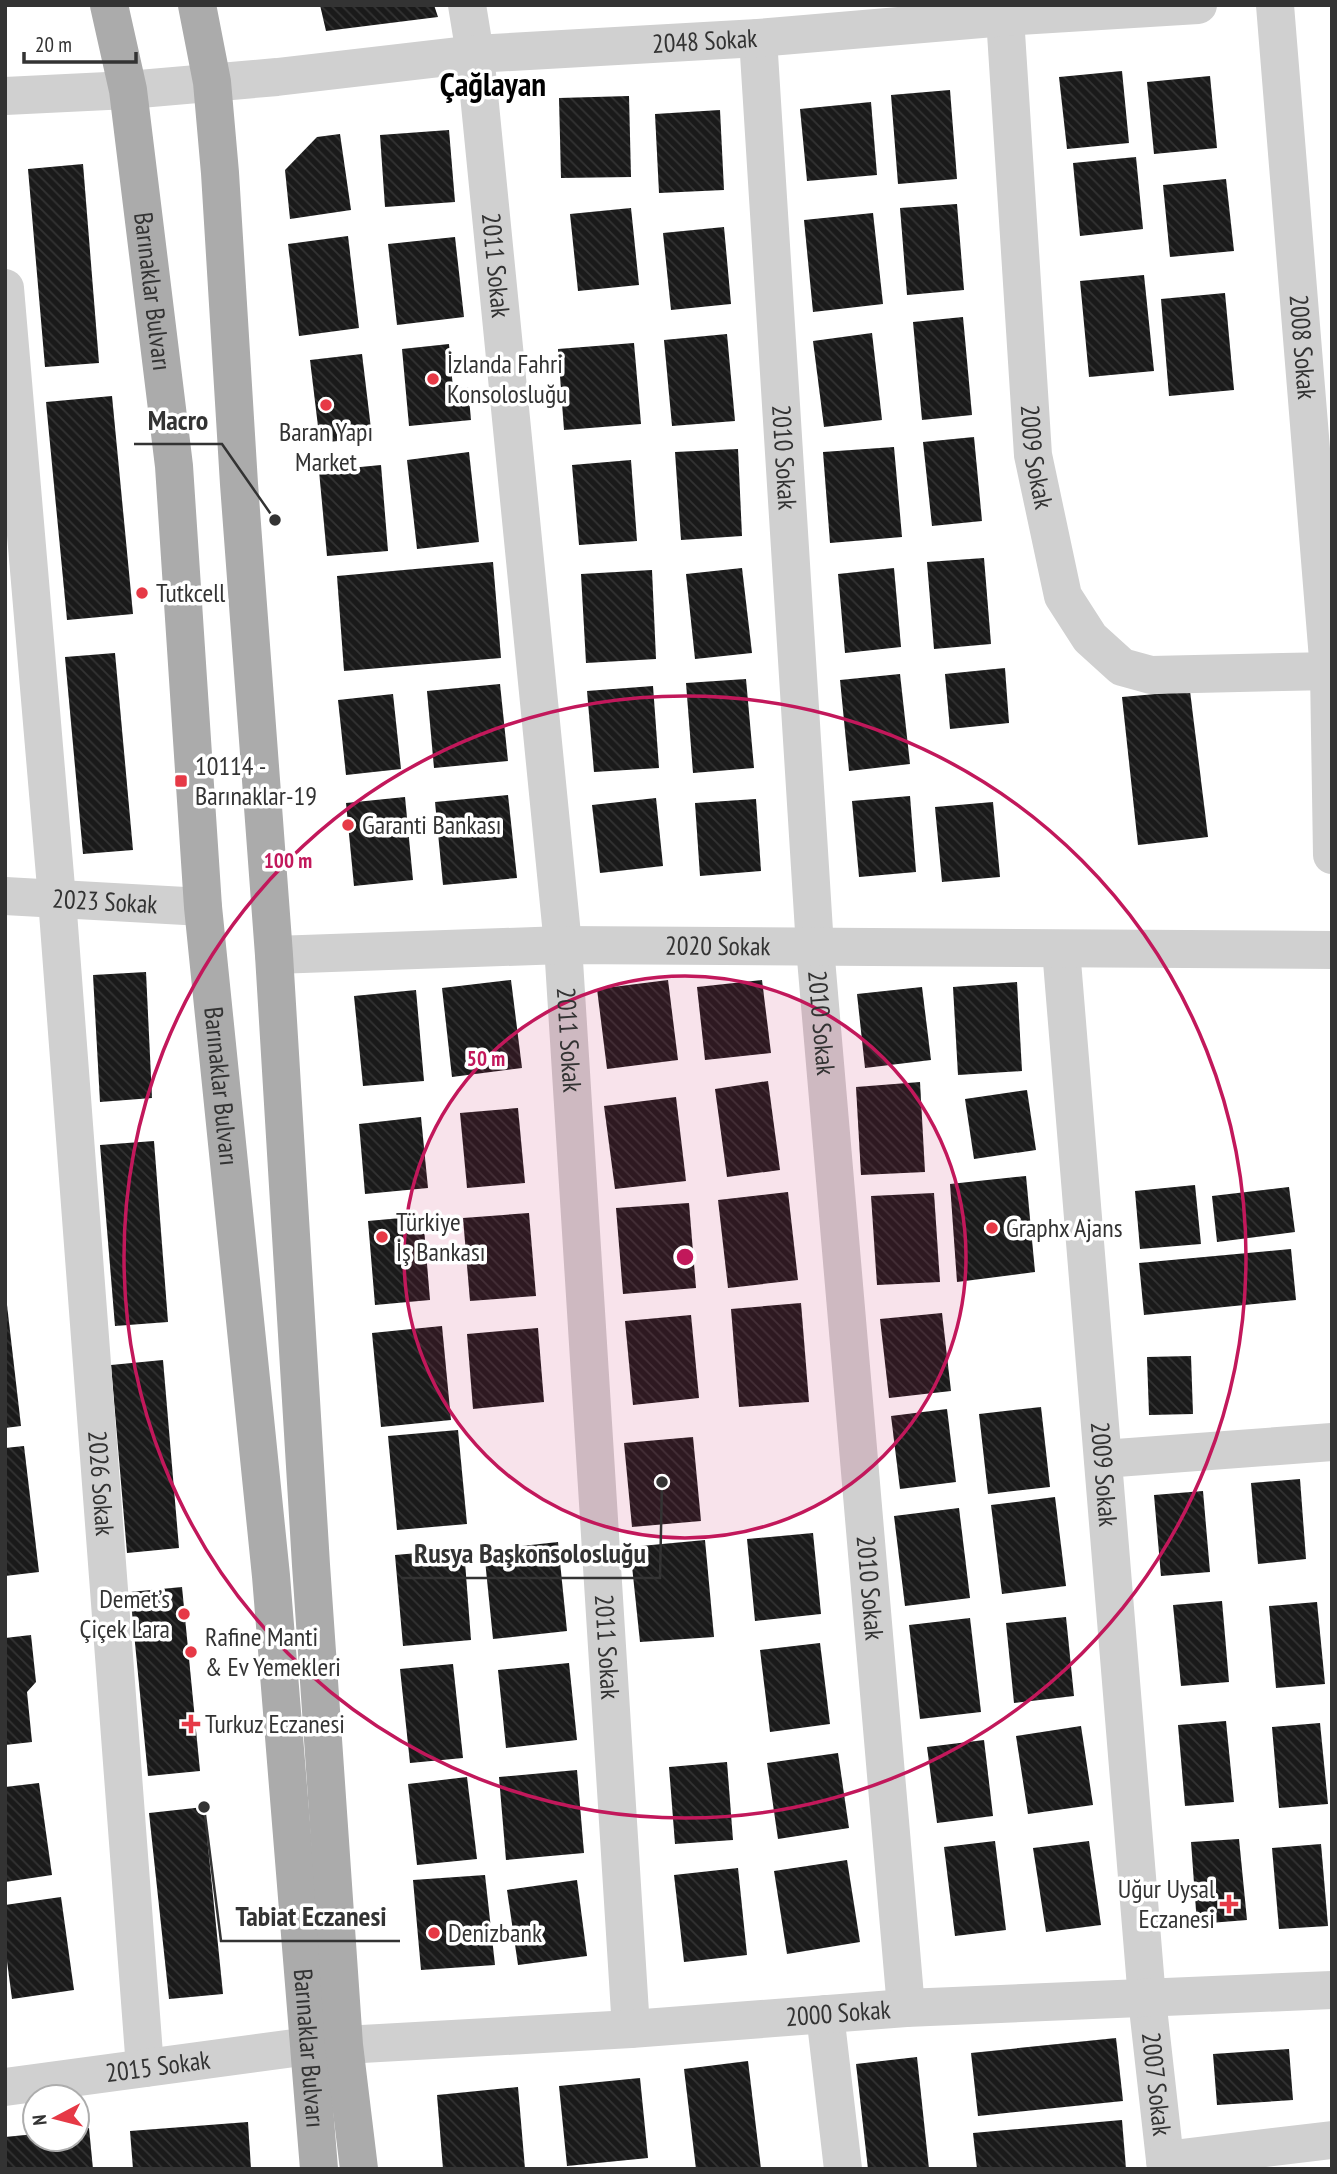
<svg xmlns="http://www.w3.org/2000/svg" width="1337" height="2174" viewBox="0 0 1337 2174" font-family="'PT Sans Narrow',sans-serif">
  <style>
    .building { fill: url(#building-back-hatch) }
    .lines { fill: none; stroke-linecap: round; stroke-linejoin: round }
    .minor { stroke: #d0d0d0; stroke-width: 38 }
    .major { stroke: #ababab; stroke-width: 38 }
    .ring { fill: none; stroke: #c2185b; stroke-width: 3.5 }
    .poi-dot { fill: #e63946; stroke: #fff; stroke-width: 2.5 }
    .labels { text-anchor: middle; stroke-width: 7; stroke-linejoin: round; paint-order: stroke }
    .street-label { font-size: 26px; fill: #333; stroke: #fff }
    .poi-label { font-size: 26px; fill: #333; stroke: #fff; text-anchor: start }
    .district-label { font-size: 33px; font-weight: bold; fill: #000; stroke: #fff }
    .centre { fill: #c2185b; stroke: #fff; stroke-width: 3.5 }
    .ring-label { font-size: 21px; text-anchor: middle; font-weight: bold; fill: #c2185b; stroke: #fff; stroke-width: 7; stroke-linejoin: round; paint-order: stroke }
    .leader { fill: none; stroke: #333; stroke-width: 2.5 }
    .callout-dot { fill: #333; stroke: #fff; stroke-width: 2.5 }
    .callout-label { font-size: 28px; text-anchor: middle; font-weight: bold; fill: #333; stroke: #fff; stroke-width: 7; stroke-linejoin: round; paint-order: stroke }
  </style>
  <defs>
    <pattern id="building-back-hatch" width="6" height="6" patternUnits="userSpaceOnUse" patternTransform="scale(1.75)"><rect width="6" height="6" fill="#1a1a1a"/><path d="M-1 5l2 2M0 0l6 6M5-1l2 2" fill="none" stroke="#333"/></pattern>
  </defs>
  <rect width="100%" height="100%" fill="#fff"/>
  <g class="building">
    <polygon points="320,5 434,5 438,17 326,31"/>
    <polygon points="1122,71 1129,143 1067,149 1059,77"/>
    <polygon points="1210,76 1217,148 1154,154 1147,82"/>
    <polygon points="950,90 957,179 898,184 891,95"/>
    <polygon points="629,96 631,177 561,178 559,98"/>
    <polygon points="871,102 877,175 807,181 800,109"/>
    <polygon points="720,110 724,190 659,193 655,114"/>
    <polygon points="449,130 455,202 385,207 380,135"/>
    <polygon points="340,134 351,210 290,219 285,170 317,137"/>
    <polygon points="1136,157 1143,229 1080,236 1073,163"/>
    <polygon points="83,164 99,363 45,367 28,169"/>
    <polygon points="1226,179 1234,251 1170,257 1163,185"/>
    <polygon points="957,204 964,290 907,295 900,208"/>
    <polygon points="631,208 639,285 578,291 570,214"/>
    <polygon points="873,213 883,304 813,312 804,220"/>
    <polygon points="724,227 731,304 671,310 663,233"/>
    <polygon points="348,236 359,328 299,336 288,244"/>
    <polygon points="455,237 464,317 397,325 388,244"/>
    <polygon points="1144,275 1154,371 1089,377 1080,281"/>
    <polygon points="1225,293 1234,390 1169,396 1161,299"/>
    <polygon points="963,317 972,415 922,420 913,322"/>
    <polygon points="872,333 882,420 824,427 813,341"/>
    <polygon points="727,334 735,421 672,426 664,340"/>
    <polygon points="634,343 641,424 564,430 558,349"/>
    <polygon points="449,344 453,388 468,387 471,420 409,426 402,349"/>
    <polygon points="362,354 372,437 320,443 310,360"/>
    <polygon points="112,396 133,614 67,620 46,402"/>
    <polygon points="974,437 982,521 932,526 923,442"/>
    <polygon points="894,447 902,537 830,543 823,452"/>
    <polygon points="738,449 742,536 681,540 675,452"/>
    <polygon points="469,452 479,542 417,549 407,460"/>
    <polygon points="631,460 637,541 579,545 572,465"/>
    <polygon points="381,465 388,551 327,556 319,471"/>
    <polygon points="984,558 991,644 934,649 927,562"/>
    <polygon points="493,562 501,658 344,671 337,576"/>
    <polygon points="742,568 752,653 695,659 686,574"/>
    <polygon points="894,568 901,647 845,653 838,574"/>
    <polygon points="652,570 656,659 586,663 581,574"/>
    <polygon points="115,653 133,850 83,854 65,657"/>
    <polygon points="1005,668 1009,723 950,729 945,674"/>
    <polygon points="900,674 910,764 849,771 840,680"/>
    <polygon points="746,679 754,768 693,773 686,683"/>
    <polygon points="500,684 508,761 434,768 427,691"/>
    <polygon points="653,686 659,768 594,772 587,691"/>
    <polygon points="1190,691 1208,837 1138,845 1122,697"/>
    <polygon points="393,694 401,769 346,775 338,700"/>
    <polygon points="508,795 517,878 443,885 435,802"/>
    <polygon points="910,796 916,872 859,877 852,801"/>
    <polygon points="405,797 413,880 354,886 346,803"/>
    <polygon points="656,798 663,866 600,873 592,805"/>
    <polygon points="756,799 761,871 700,876 695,803"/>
    <polygon points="993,802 1000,877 942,882 935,807"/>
    <polygon points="146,972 152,1098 100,1102 93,975"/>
    <polygon points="511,980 522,1068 452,1077 442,988"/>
    <polygon points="668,980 678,1060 607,1069 597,989"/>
    <polygon points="762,980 771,1053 705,1060 697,987"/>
    <polygon points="1017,982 1022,1071 958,1075 953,987"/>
    <polygon points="922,987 931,1060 865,1068 857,994"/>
    <polygon points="416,990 424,1081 363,1086 354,996"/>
    <polygon points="768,1081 780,1170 727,1177 715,1089"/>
    <polygon points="920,1082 925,1172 861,1175 856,1087"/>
    <polygon points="1027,1090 1036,1150 974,1159 965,1099"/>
    <polygon points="676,1097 686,1181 615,1189 604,1106"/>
    <polygon points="518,1108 525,1183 467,1188 460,1113"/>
    <polygon points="421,1117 428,1188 365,1194 359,1124"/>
    <polygon points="154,1141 168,1322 115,1326 100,1145"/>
    <polygon points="1026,1176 1035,1272 957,1282 950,1184"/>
    <polygon points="1195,1185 1201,1244 1140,1249 1135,1191"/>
    <polygon points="1289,1187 1295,1232 1217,1242 1212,1196"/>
    <polygon points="788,1192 798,1280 728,1288 718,1200"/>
    <polygon points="934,1193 940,1282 877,1285 871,1196"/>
    <polygon points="689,1203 696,1288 623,1294 616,1208"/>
    <polygon points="529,1213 536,1296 470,1301 463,1218"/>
    <polygon points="423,1216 430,1300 375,1305 368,1221"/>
    <polygon points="1291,1249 1296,1300 1144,1315 1139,1263"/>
    <polygon points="801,1303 809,1402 739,1407 731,1309"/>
    <polygon points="7,1305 21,1426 5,1428 5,1306"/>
    <polygon points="942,1313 951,1391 889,1398 880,1319"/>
    <polygon points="691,1315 699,1398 633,1405 625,1321"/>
    <polygon points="442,1326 451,1420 381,1427 372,1333"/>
    <polygon points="538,1328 544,1402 473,1409 467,1334"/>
    <polygon points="1191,1356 1193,1414 1149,1415 1147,1357"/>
    <polygon points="163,1360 179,1548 127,1553 111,1365"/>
    <polygon points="1041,1407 1050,1487 988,1494 979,1414"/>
    <polygon points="947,1409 956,1482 900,1489 891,1416"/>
    <polygon points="458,1430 467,1524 397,1530 388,1436"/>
    <polygon points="693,1437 701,1521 632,1527 624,1443"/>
    <polygon points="24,1446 39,1572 5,1576 5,1448"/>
    <polygon points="1300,1479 1306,1559 1258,1564 1251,1483"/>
    <polygon points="1203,1491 1210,1572 1161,1576 1154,1495"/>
    <polygon points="1055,1497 1066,1586 1002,1594 991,1505"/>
    <polygon points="959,1508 970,1598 905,1606 894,1516"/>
    <polygon points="813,1533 821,1614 755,1621 747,1539"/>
    <polygon points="705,1540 714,1637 640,1642 630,1547"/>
    <polygon points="558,1542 567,1631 493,1639 484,1550"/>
    <polygon points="464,1549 471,1640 403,1646 395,1555"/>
    <polygon points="182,1587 200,1771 148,1776 130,1592"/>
    <polygon points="1222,1601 1229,1682 1181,1686 1173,1605"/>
    <polygon points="1317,1602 1325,1684 1276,1688 1269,1606"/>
    <polygon points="1066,1617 1074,1696 1014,1703 1006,1623"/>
    <polygon points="970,1618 981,1712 920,1719 909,1625"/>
    <polygon points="31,1635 36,1682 27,1692 32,1742 5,1745 5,1638"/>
    <polygon points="820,1643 830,1724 770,1732 760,1650"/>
    <polygon points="569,1663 577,1740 506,1748 498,1670"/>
    <polygon points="453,1664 463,1758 410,1763 400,1669"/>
    <polygon points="1226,1721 1234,1802 1185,1806 1178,1725"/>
    <polygon points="1320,1723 1328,1804 1279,1808 1272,1727"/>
    <polygon points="1081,1726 1093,1805 1028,1814 1016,1736"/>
    <polygon points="984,1740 993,1816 937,1823 927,1747"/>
    <polygon points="838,1753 849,1828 778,1839 767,1763"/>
    <polygon points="727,1762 733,1840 675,1844 669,1767"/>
    <polygon points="577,1770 584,1853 506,1860 499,1777"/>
    <polygon points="467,1777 477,1859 417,1865 408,1784"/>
    <polygon points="39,1783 52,1875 5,1882 5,1787"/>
    <polygon points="204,1807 223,1994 169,1999 149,1813"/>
    <polygon points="1239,1839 1247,1920 1197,1924 1191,1842"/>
    <polygon points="995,1841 1006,1930 955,1936 944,1847"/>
    <polygon points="1089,1841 1101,1925 1046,1932 1033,1848"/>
    <polygon points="1321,1844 1328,1926 1279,1929 1272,1848"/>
    <polygon points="847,1860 860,1942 787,1954 774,1871"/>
    <polygon points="738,1868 747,1955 684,1962 674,1875"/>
    <polygon points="485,1875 495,1965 421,1970 413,1880"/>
    <polygon points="577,1880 587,1956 518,1965 507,1890"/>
    <polygon points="61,1897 74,1990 12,1999 5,1946 5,1905"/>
    <polygon points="1116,2038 1123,2101 978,2116 971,2053"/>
    <polygon points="1289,2049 1293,2100 1217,2105 1213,2054"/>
    <polygon points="917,2057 929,2169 868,2169 856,2064"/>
    <polygon points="748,2061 761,2169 696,2169 684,2069"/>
    <polygon points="640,2078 648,2158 567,2166 559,2086"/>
    <polygon points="518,2087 525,2169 443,2169 437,2095"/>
    <polygon points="1122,2120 1126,2169 977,2169 973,2133"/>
    <polygon points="248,2122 251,2169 133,2169 130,2131"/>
    <polygon points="89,2128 93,2169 5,2169 5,2137 35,2134 35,2139 77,2139 77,2129"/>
  </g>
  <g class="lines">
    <g class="minor">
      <path id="s1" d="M467,5L475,54L563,945L631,2029"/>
      <path id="s2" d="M1275,5L1329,671L1332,855"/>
      <path id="s3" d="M1005,17L1033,455L1063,596L1090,638L1122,667L1151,675L1332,671"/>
      <path id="s4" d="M758,38L815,947L906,2008"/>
      <path id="s5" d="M5,96L128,90L277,77L475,54L758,38L1005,17L1198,5"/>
      <path id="s6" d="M5,288L57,899L145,2068"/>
      <path id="s7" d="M5,896L203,907"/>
      <path id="s8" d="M1061,949L1147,1999L1166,2169"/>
      <path id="s9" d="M274,955L563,945L1332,950"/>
      <polyline points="1103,1459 1332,1442"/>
      <polyline points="825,2014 843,2169"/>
      <path id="s10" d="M344,2045L631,2029L906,2008L1332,1990"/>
      <path id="s11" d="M5,2087L309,2046"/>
      <polyline points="1165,2160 1332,2140"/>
    </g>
    <g class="major">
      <path id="s12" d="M109,5L128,90L174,466L203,907L271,1576L319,2169"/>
      <polyline points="197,5 212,82 220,173 239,484 274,955 311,1565 344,2045 359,2169"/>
    </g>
  </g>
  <circle cx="685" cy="1257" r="281" fill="#c2185b" fill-opacity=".12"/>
  <g class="ring">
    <circle cx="685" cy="1257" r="281"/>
    <circle cx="685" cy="1257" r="561"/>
  </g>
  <g class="poi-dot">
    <circle cx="433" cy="379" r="7"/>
    <circle cx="326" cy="405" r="7"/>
    <circle cx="142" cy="593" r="7"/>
    <rect x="174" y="774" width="14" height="14" rx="3.5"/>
    <circle cx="348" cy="825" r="7"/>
    <circle cx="992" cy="1228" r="7"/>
    <circle cx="382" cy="1237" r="7"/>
    <circle cx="184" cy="1614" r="7"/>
    <circle cx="191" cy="1652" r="7"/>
    <path d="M187.5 1713.5h7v7h7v7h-7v7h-7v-7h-7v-7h7z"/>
    <path d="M1225.5 1893.5h7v7h7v7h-7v7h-7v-7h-7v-7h7z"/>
    <circle cx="434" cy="1933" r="7"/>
  </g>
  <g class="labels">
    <g class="street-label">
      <text dy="9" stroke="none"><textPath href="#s5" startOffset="702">2048 Sokak</textPath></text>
      <text dy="9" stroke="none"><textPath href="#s1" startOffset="262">2011 Sokak</textPath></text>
      <text dy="9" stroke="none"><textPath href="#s12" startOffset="290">Barınaklar Bulvarı</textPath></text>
      <text dy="9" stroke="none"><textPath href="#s2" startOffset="343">2008 Sokak</textPath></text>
      <text dy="9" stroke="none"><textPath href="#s3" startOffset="441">2009 Sokak</textPath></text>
      <text dy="9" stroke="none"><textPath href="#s4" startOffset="420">2010 Sokak</textPath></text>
      <text dy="9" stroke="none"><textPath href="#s7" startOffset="100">2023 Sokak</textPath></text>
      <text dy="9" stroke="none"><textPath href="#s9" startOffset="444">2020 Sokak</textPath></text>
      <text dy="9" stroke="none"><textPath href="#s4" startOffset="987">2010 Sokak</textPath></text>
      <text dy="9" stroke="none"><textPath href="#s1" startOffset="1040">2011 Sokak</textPath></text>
      <text dy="9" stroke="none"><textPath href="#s12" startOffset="1088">Barınaklar Bulvarı</textPath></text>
      <text dy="9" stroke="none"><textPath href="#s8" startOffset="527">2009 Sokak</textPath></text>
      <text dy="9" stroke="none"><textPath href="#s6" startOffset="1199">2026 Sokak</textPath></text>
      <text dy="9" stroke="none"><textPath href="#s4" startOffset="1554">2010 Sokak</textPath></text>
      <text dy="9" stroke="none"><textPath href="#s1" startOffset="1648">2011 Sokak</textPath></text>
      <text dy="9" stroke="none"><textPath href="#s10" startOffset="495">2000 Sokak</textPath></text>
      <text dy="9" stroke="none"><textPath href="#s12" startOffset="2054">Barınaklar Bulvarı</textPath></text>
      <text dy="9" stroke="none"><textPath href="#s11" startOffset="154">2015 Sokak</textPath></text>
      <text dy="9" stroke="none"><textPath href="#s8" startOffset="1139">2007 Sokak</textPath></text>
    </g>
    <g class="poi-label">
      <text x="447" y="373">İzlanda Fahri<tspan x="447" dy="30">Konsolosluğu</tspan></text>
      <text x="326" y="441" text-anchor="middle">Baran Yapı<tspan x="326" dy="30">Market</tspan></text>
      <text x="156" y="602">Tutkcell</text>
      <text x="195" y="775">10114 -<tspan x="195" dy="30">Barınaklar-19</tspan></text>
      <text x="362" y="834">Garanti Bankası</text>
      <text x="396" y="1231">Türkiye<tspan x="396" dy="30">İş Bankası</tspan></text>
      <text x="1006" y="1237">Graphx Ajans</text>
      <text x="170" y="1608" text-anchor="end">Demet’s<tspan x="170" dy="30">Çiçek Lara</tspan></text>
      <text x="205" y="1646">Rafine Manti<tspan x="205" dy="30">&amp; Ev Yemekleri</tspan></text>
      <text x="205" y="1733">Turkuz Eczanesi</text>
      <text x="1215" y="1898" text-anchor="end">Uğur Uysal<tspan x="1215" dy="30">Eczanesi</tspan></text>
      <text x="448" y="1942">Denizbank</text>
    </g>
    <g class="district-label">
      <text x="493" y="96">Çağlayan</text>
    </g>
  </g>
  <circle cx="685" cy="1257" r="10" class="centre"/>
  <g class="ring-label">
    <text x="288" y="868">100 m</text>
    <text x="486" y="1066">50 m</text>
  </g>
  <path class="leader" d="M275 520L222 444H134M662 1482L660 1578H401M204 1807L221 1941H400"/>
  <g class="callout-dot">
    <circle cx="275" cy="520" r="7"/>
    <circle cx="662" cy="1482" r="7"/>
    <circle cx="204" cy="1807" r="7"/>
  </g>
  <g class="callout-label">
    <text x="178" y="430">Macro</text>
    <text x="530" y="1563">Rusya Başkonsolosluğu</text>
    <text x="311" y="1926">Tabiat Eczanesi</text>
  </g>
  <rect width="1337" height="2174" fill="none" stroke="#333333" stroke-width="14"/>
  <g transform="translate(56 2118) rotate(263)"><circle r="33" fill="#ffffff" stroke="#adadad" stroke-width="2"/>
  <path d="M0-5L12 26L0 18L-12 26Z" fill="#e63946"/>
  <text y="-10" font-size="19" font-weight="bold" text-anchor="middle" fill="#333333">N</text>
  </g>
  <path d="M24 52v10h112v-10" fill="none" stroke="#333333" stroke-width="3.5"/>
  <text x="35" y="52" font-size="21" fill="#333333" stroke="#ffffff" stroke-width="5" paint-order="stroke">20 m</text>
</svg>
